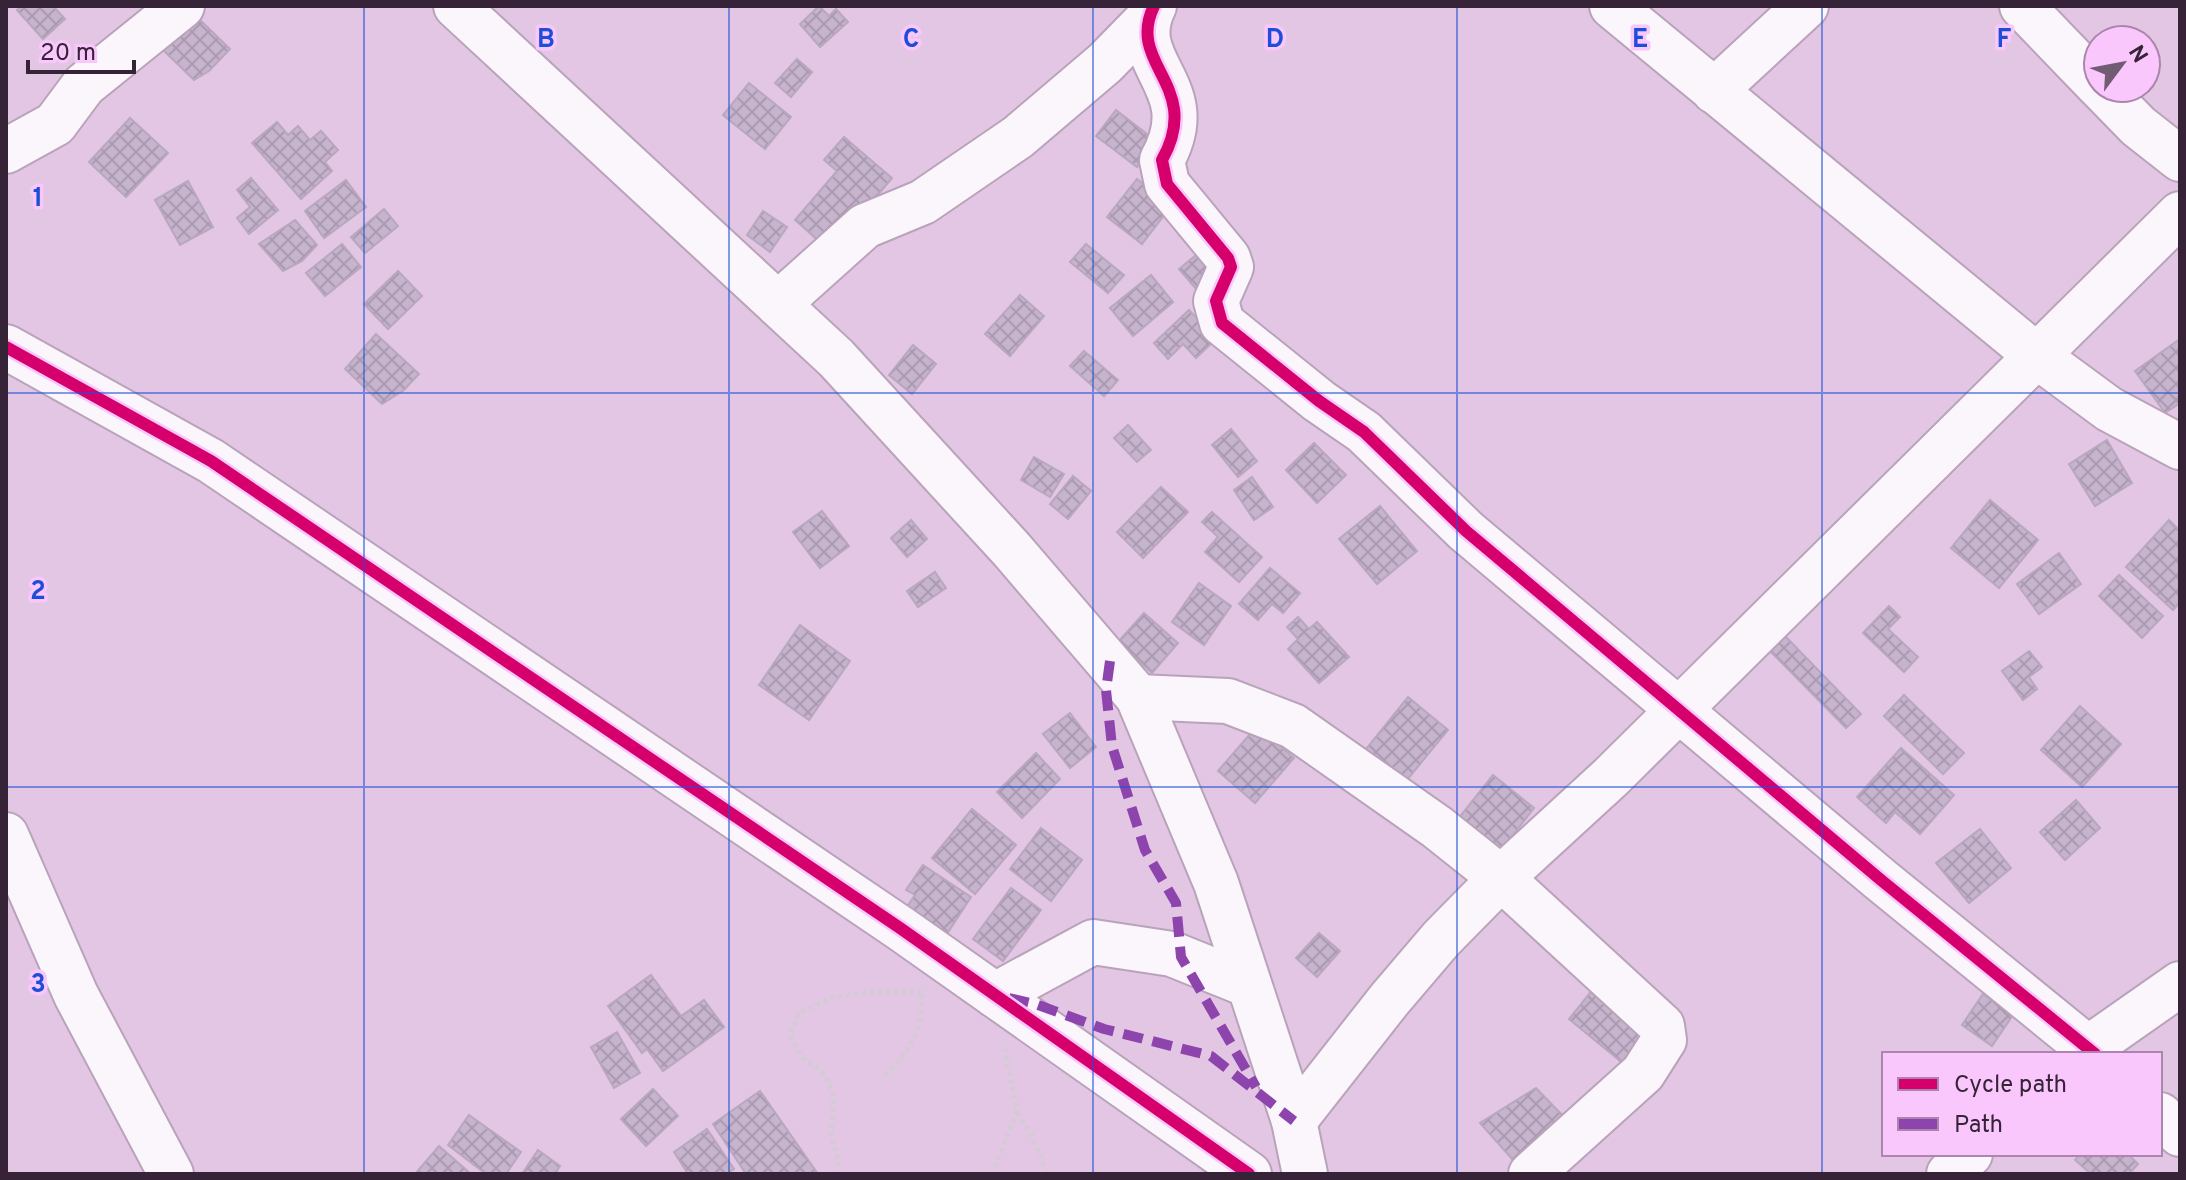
<svg xmlns="http://www.w3.org/2000/svg" width="2186" height="1180" viewBox="0 0 2186 1180" font-family="Overpass,sans-serif">
  <style>
    .building { fill: url(#building-cross-hatch); stroke: #b9a7c0; stroke-width: 2 }
    .lines { fill: none; stroke-linecap: round; stroke-linejoin: round }
    .minor-casing { stroke: #b9a3ba; stroke-width: 48 }
    .path { stroke: #d4ccd5; stroke-width: 5; stroke-dasharray: 4 4; stroke-linecap: butt }
    .minor { stroke: #fbf6fb; stroke-width: 44 }
    .quiet { stroke: #8e44ad; stroke-width: 10; stroke-dasharray: 20 10; stroke-linecap: butt }
    .cycleway-casing { stroke: #fac7fd; stroke-width: 17 }
    .cycleway { stroke: #d6006c; stroke-width: 12 }
    .grid { fill: none; stroke: #1d4ed8; stroke-width: 2; stroke-opacity: 0.55 }
    .grid-label { font-size: 26px; text-anchor: middle; font-weight: bold; fill: #1d4ed8; stroke: #fac7fd; stroke-width: 7; stroke-linejoin: round; paint-order: stroke }
  </style>
  <defs>
    <pattern id="building-cross-hatch" width="8" height="8" patternUnits="userSpaceOnUse" patternTransform="scale(2)"><rect width="8" height="8" fill="#c6b4cd"/><path d="M0 0l8 8M0 8l8-8" fill="none" stroke="#ab9ab1"/></pattern>
  </defs>
  <rect width="100%" height="100%" fill="#e2c6e3"/>
  <g class="building">
    <polygon points="22,6 53,6 65,19 43,39 17,10"/>
    <polygon points="819,6 829,16 836,9 848,22 820,47 800,24"/>
    <polygon points="197,17 230,49 209,71 194,80 159,46"/>
    <polygon points="797,59 812,72 791,97 775,83"/>
    <polygon points="749,83 791,117 765,149 723,115"/>
    <polygon points="1116,110 1156,141 1137,167 1096,136"/>
    <polygon points="130,118 168,153 126,197 89,162"/>
    <polygon points="277,122 288,135 298,126 310,140 321,131 338,150 325,162 332,171 301,199 252,143"/>
    <polygon points="844,137 892,178 830,251 795,220 837,171 824,160"/>
    <polygon points="251,178 278,210 249,234 237,218 250,207 237,190"/>
    <polygon points="1137,179 1172,205 1142,244 1107,217"/>
    <polygon points="346,180 366,207 324,238 305,211"/>
    <polygon points="188,181 213,227 180,245 155,200"/>
    <polygon points="384,209 398,226 365,253 351,237"/>
    <polygon points="763,211 787,227 770,252 747,235"/>
    <polygon points="295,220 317,245 302,261 283,271 259,244"/>
    <polygon points="342,244 361,267 325,296 306,273"/>
    <polygon points="1086,244 1124,275 1108,293 1070,262"/>
    <polygon points="1202,250 1220,271 1198,291 1179,269"/>
    <polygon points="398,271 422,296 388,329 364,304"/>
    <polygon points="1151,275 1173,302 1133,336 1110,308"/>
    <polygon points="1020,295 1044,316 1010,356 985,334"/>
    <polygon points="1189,310 1216,339 1196,358 1183,344 1168,359 1154,343"/>
    <polygon points="376,334 419,374 404,390 382,404 345,369"/>
    <polygon points="2180,339 2180,403 2165,413 2135,371"/>
    <polygon points="913,345 936,364 912,394 889,375"/>
    <polygon points="1084,351 1118,380 1104,396 1070,366"/>
    <polygon points="1128,425 1151,450 1137,462 1114,438"/>
    <polygon points="1231,429 1257,461 1238,477 1212,445"/>
    <polygon points="2107,440 2132,483 2095,506 2069,464"/>
    <polygon points="1314,443 1346,475 1317,503 1286,470"/>
    <polygon points="1034,457 1064,474 1050,497 1021,480"/>
    <polygon points="1073,476 1091,491 1068,519 1050,504"/>
    <polygon points="1252,477 1273,507 1254,520 1234,490"/>
    <polygon points="1161,487 1188,512 1143,558 1117,532"/>
    <polygon points="1990,500 2038,540 1999,588 1951,548"/>
    <polygon points="1380,506 1417,551 1377,584 1339,539"/>
    <polygon points="822,511 849,546 820,568 793,532"/>
    <polygon points="1212,512 1262,557 1239,582 1205,552 1218,537 1202,522"/>
    <polygon points="911,520 927,539 907,557 891,538"/>
    <polygon points="2169,520 2180,531 2180,602 2173,610 2126,567"/>
    <polygon points="2059,553 2081,584 2039,614 2017,584"/>
    <polygon points="1270,568 1300,593 1283,613 1272,604 1258,620 1239,604"/>
    <polygon points="935,572 946,588 918,607 907,591"/>
    <polygon points="2119,575 2163,616 2142,638 2099,596"/>
    <polygon points="1199,583 1231,606 1204,645 1172,622"/>
    <polygon points="1889,606 1900,617 1888,629 1918,657 1904,672 1863,633"/>
    <polygon points="1144,613 1178,643 1152,673 1118,642"/>
    <polygon points="1298,617 1309,629 1317,622 1349,657 1319,683 1288,649 1298,639 1287,627"/>
    <polygon points="800,625 850,661 809,720 759,685"/>
    <polygon points="1783,634 1861,714 1846,728 1768,649"/>
    <polygon points="2029,651 2042,667 2029,677 2037,689 2023,700 2002,671"/>
    <polygon points="1904,695 1964,753 1943,774 1884,716"/>
    <polygon points="1408,697 1448,730 1402,786 1362,754"/>
    <polygon points="2080,706 2121,744 2082,787 2041,750"/>
    <polygon points="1070,713 1096,747 1070,768 1043,734"/>
    <polygon points="1257,726 1294,758 1255,803 1218,771"/>
    <polygon points="1901,748 1954,795 1920,834 1895,812 1886,823 1857,797"/>
    <polygon points="1036,753 1060,779 1022,818 997,792"/>
    <polygon points="1493,775 1534,808 1499,853 1458,819"/>
    <polygon points="2076,800 2100,828 2065,860 2040,832"/>
    <polygon points="972,809 1016,845 975,894 932,858"/>
    <polygon points="1041,828 1082,860 1051,901 1010,869"/>
    <polygon points="1980,829 2011,868 1969,903 1936,863"/>
    <polygon points="923,865 971,897 947,934 906,908 915,895 906,890"/>
    <polygon points="1011,888 1041,910 1003,961 973,939"/>
    <polygon points="1319,933 1340,951 1317,977 1296,958"/>
    <polygon points="651,975 681,1016 704,1000 724,1027 663,1071 647,1049 642,1053 608,1006"/>
    <polygon points="1602,978 1655,1036 1630,1069 1569,1019"/>
    <polygon points="1983,994 2013,1015 1992,1046 1962,1025"/>
    <polygon points="617,1032 640,1073 614,1088 591,1047"/>
    <polygon points="1536,1088 1570,1123 1549,1143 1539,1137 1513,1160 1480,1123"/>
    <polygon points="653,1089 678,1116 646,1146 621,1119"/>
    <polygon points="760,1091 818,1174 746,1174 713,1124"/>
    <polygon points="469,1115 521,1152 506,1174 486,1174 448,1145"/>
    <polygon points="707,1129 734,1169 726,1174 688,1174 674,1152"/>
    <polygon points="439,1146 471,1174 415,1174"/>
    <polygon points="538,1150 560,1166 555,1174 522,1174"/>
    <polygon points="2080,1154 2128,1154 2138,1164 2129,1174 2091,1174 2075,1160"/>
  </g>
  <g class="lines">
    <defs>
      <g id="minor">
        <polyline points="456,6 836,358 1012,550 1138,697 1216,883 1294,1121 1305,1174"/>
        <path d="M1154,6C1125,65 1204,85 1162,160L1167,184L1228,258L1231,267L1216,301L1222,323L1319,401L1364,432L1466,531L1881,880L2095,1054"/>
        <polyline points="1612,6 2037,356 2109,409 2180,447"/>
        <polyline points="2022,6 2098,85"/>
        <polyline points="2101,88 2138,126 2180,159"/>
        <polyline points="1714,91 1806,6"/>
        <polyline points="6,151 55,124 84,85 182,6"/>
        <polyline points="778,304 865,226 923,202 1018,137 1105,63 1147,20"/>
        <polyline points="6,347 211,461 900,928 1249,1174"/>
        <polyline points="1138,697 1228,701 1293,726 1437,827 1501,878 1662,1026 1664,1040 1643,1073 1531,1174"/>
        <polyline points="6,835 76,995 171,1174"/>
        <polyline points="995,995 1093,942 1172,954 1249,985"/>
        <polyline points="2080,1054 2180,984"/>
        <polyline points="2160,1115 2180,1134"/>
        <polyline points="1294,1121 1389,1000 1441,939 1501,878 1611,777 2180,214"/>
        <polyline points="1949,1174 1970,1154"/>
      </g>
    </defs>
    <use href="#minor" class="minor-casing"/>
    <g class="path">
      <path d="M885,1075C908,1055 926,1025 921,994"/>
      <polyline points="1017,1113 1032,1136 1047,1174"/>
      <polyline points="835,1174 839,1162 831,1138 834,1097 825,1074 803,1058 790,1037 799,1013 834,997 873,992 924,992"/>
      <polyline points="992,1174 1017,1112 1005,1049"/>
    </g>
    <use href="#minor" class="minor"/>
    <g class="quiet">
      <polyline points="1110,661 1106,690 1112,746 1145,850 1176,903 1181,957 1256,1087"/>
      <polyline points="1009,998 1038,1005 1104,1029 1211,1056 1294,1121"/>
    </g>
    <defs>
      <g id="cycleway">
        <path d="M1154,6C1125,65 1204,85 1162,160L1167,184L1228,258L1231,267L1216,301L1222,323L1319,401L1364,432L1466,531L1881,880L2095,1054"/>
        <polyline points="6,347 211,461 900,928 1249,1174"/>
      </g>
    </defs>
    <use href="#cycleway" class="cycleway-casing"/>
    <use href="#cycleway" class="cycleway"/>
  </g>
  <path class="grid" d="M364,6V1174M729,6V1174M1093,6V1174M1457,6V1174M1822,6V1174M6,393H2180M6,787H2180"/>
  <g class="grid-label">
    <text x="546" y="47">B</text>
    <text x="911" y="47">C</text>
    <text x="1275" y="47">D</text>
    <text x="1640" y="47">E</text>
    <text x="2004" y="47">F</text>
    <text x="38" y="206">1</text>
    <text x="38" y="599">2</text>
    <text x="38" y="992">3</text>
  </g>
  <rect width="2186" height="1180" fill="none" stroke="#362337" stroke-width="16"/>
  <rect x="1882" y="1052" width="280" height="104" fill="#fac7fd" stroke="#ac85ae" stroke-width="2"/>
  <rect x="1898" y="1078" width="40" height="12" fill="#d6006c" stroke="#ac85ae" stroke-width="2"/>
  <text x="1954" y="1092" font-size="24" fill="#362337">Cycle path</text>
  <rect x="1898" y="1118" width="40" height="12" fill="#8e44ad" stroke="#ac85ae" stroke-width="2"/>
  <text x="1954" y="1132" font-size="24" fill="#362337">Path</text>
  <g transform="translate(2122 64) rotate(58)"><circle r="38" fill="#fac7fd" stroke="#ac85ae" stroke-width="2"/>
  <path d="M0-6L14 30L0 20L-14 30Z" fill="#725c73"/>
  <text y="-12" font-size="22" font-weight="bold" text-anchor="middle" fill="#362337">N</text>
  </g>
  <path d="M28 60v12h106v-12" fill="none" stroke="#362337" stroke-width="4"/>
  <text x="40" y="60" font-size="24" fill="#362337" stroke="#fac7fd" stroke-width="6" paint-order="stroke">20 m</text>
</svg>
